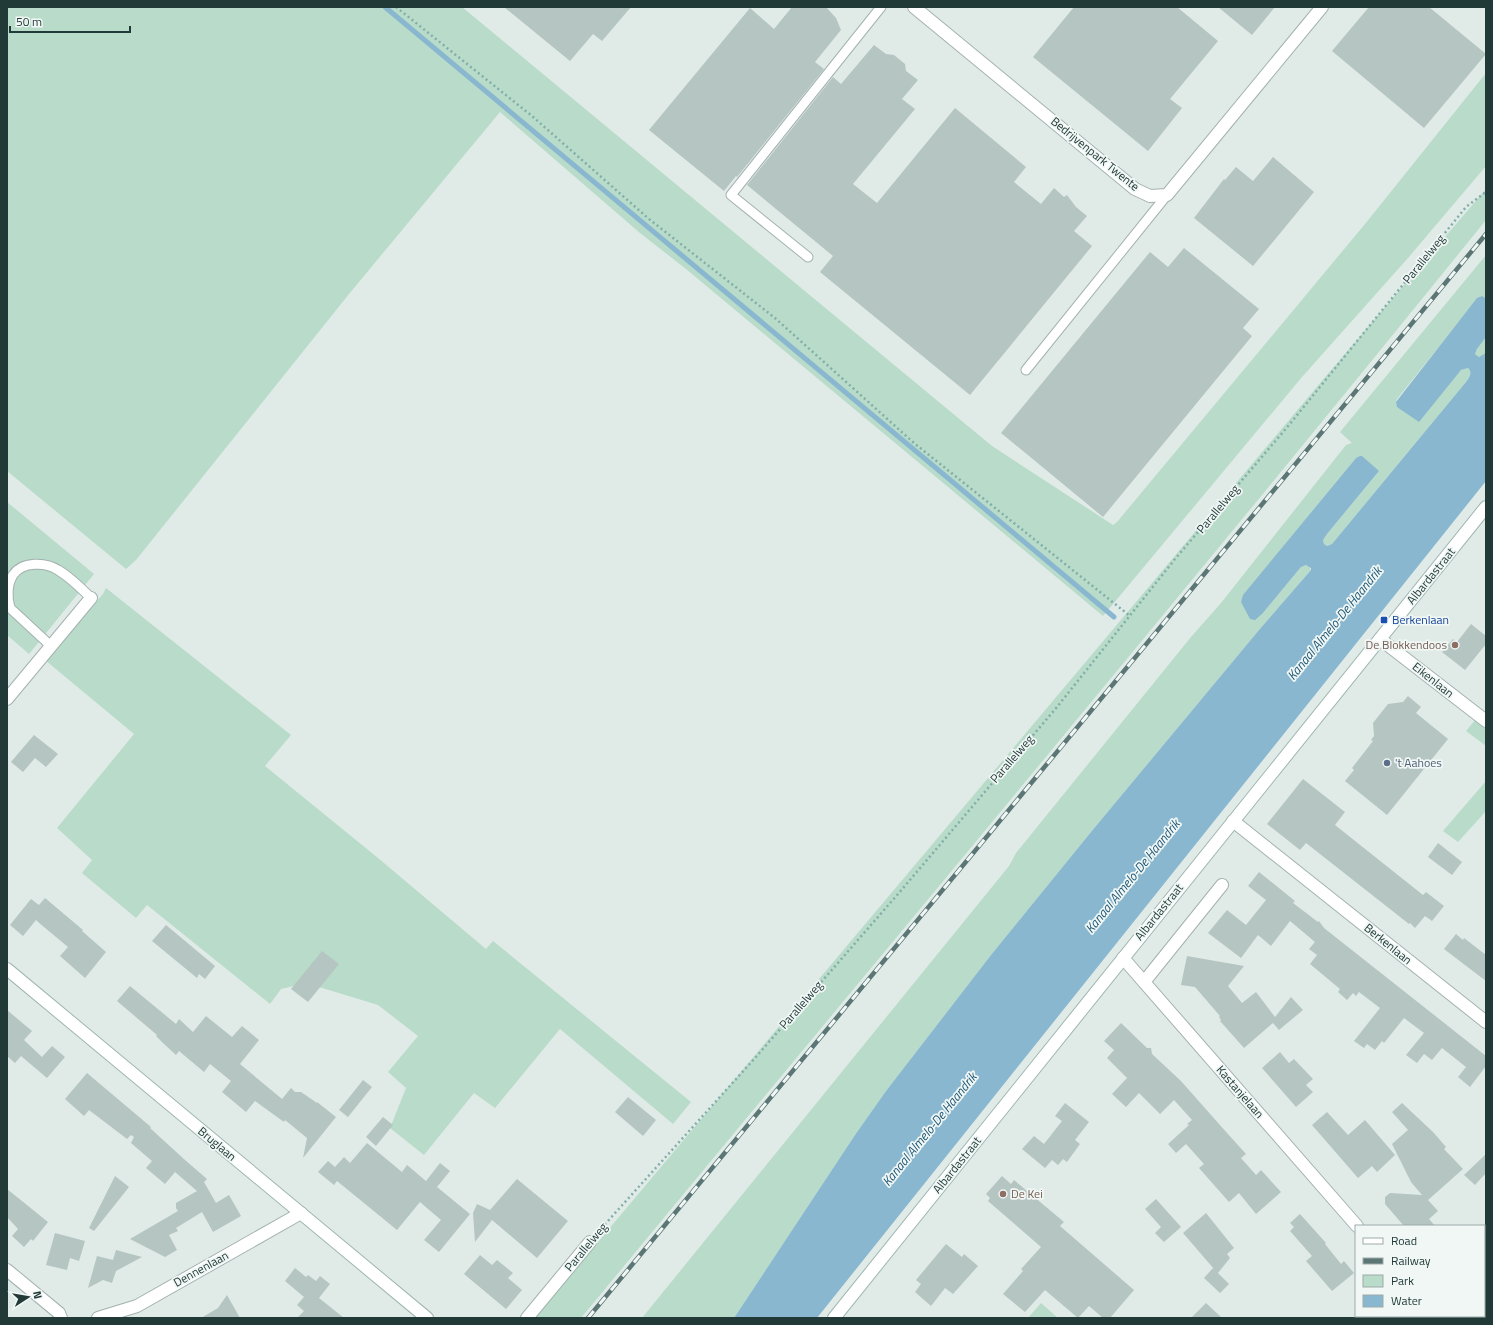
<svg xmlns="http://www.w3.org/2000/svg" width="1493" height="1325" viewBox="0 0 1493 1325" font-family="'Titillium Web',sans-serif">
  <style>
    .green { fill: #b9dbc9 }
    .water { fill: #89b7cf }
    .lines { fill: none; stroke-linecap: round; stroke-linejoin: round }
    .stream { stroke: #89b7cf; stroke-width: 5 }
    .building { fill: #b5c5c1 }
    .lane-casing { stroke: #a3b2b0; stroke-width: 11 }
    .street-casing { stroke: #a3b2b0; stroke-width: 14 }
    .secondary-casing { stroke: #9fb6b2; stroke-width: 14 }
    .path { stroke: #81aea8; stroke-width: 2.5; stroke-dasharray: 2 3; stroke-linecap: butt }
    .lane { stroke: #fff; stroke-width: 9 }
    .street { stroke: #fff; stroke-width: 12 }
    .secondary { stroke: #fff; stroke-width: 12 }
    .rail-casing { stroke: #5b7674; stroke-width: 4.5 }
    .rail { stroke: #f0f7f5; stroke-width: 3; stroke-dasharray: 9; stroke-linecap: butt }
    .transit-dot { fill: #1a4fb4; stroke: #f0f7f5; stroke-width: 1.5 }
    .education-dot { fill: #8d6e63; stroke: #f0f7f5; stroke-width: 1.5 }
    .service-dot { fill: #5c6f8a; stroke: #f0f7f5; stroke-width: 1.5 }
    .labels { text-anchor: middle; stroke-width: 3.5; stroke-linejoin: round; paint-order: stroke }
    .street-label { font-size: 12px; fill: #213a38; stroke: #f0f7f5 }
    .transit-label { font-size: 12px; fill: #164399; stroke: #f0f7f5; text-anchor: start }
    .education-label { font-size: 12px; fill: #785e54; stroke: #f0f7f5; text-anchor: end }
    .service-label { font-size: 12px; fill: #4e5e75; stroke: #f0f7f5; text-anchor: start }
    .water-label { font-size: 13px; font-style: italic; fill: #1d5675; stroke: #f0f7f5 }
  </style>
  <rect width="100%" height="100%" fill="#e0ebe8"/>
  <g class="green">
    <polygon points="7,7 462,7 992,446 1113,525 1117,522 1365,224 1486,73 1486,166 1408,258 1302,377 1103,616 686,269 640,233 500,112 349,294 136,560 126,569 7,471"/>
    <path d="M1486,189V220C1191,585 890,944 591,1306L581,1318H534L1321,382Z"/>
    <polygon points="1486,255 1486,298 1482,296 1477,299 1397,399 1396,402 1464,369 1468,368 1470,370 1470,375 1466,382 1332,544 1327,546 1324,544 1323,540 1327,534 1379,471 1356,458 1284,546 1263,613 1301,567 1306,565 1309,565 1311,570 1259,630 1091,832 991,955 886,1091 855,1135 734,1318 642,1318 1009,866 1016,853 1191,637 1221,603 1346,445 1352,443 1340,432"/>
    <polygon points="1486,337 1486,353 1482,356 1479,357 1475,354 1477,349"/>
    <polygon points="7,502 94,574 29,654 7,635"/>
    <polygon points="106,588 291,735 265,766 378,858 486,949 493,941 691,1102 673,1124 560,1029 495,1108 474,1093 424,1155 390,1128 406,1088 388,1072 418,1036 378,1005 306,983 281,989 270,1004 147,905 136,918 82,873 92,860 57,828 134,734 45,660 103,594"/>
    <polygon points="1476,719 1486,727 1486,746 1466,731"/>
    <polygon points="1486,781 1486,811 1458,842 1443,831"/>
    <polygon points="1041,1303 1058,1318 1028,1318"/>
  </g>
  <path class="water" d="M1482,296L1486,298V337L1477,349L1475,354L1479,357L1486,353V481L817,1318H734L855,1135L886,1091L991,955L1091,832L1259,630L1311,570V568L1306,565L1301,567L1263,613L1255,620L1250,619L1241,602L1243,595L1356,458L1360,456H1362L1379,471L1327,534L1323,540L1324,544L1327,546L1332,544L1466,382C1469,377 1473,373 1468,368L1461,370L1419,422L1397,407L1396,402L1477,298Z"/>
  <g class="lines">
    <polyline class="stream" points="385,7 1114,617"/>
  </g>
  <g class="building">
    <polygon points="504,7 631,7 602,41 593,34 570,61"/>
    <polygon points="792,7 826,7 836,18 841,30 815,62 824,69 737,177 736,176 724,191 649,130 750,8 774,29"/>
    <polygon points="1074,7 1177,7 1218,41 1170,99 1182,108 1148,151 1033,57"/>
    <polygon points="1218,7 1275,7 1252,35"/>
    <polygon points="1369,7 1429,7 1486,54 1424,128 1332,51"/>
    <polygon points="874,45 886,54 894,55 905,64 906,71 918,80 902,99 915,109 853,184 877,203 955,108 1026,167 1014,182 1041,204 1054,188 1064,197 1067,195 1076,207 1087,216 1074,231 1092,246 970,395 820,272 833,256 747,185 833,77 841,84"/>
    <polygon points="1273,157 1314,192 1253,266 1194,218 1224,179 1225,180 1236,167 1253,181"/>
    <polygon points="1184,248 1259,309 1243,328 1252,336 1103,517 1001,433 1150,252 1168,267"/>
    <polygon points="1471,624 1486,636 1486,644 1465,670 1442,652 1453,639 1457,642"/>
    <polygon points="1408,696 1421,707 1416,713 1448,739 1387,815 1345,781 1354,770 1352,768 1373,741 1371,740 1374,736 1373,723 1388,704 1403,702"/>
    <polygon points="34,735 58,754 46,767 35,758 23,772 11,762"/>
    <polygon points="1303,779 1345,812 1335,825 1423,895 1426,892 1444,906 1432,921 1425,916 1415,928 1410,923 1409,924 1306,843 1300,850 1267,824"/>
    <polygon points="1438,843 1462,862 1452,875 1428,857"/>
    <polygon points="1259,872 1295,901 1293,903 1318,922 1319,921 1324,928 1486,1056 1486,1066 1470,1087 1458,1077 1466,1067 1442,1048 1432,1060 1424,1054 1417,1063 1406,1055 1424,1033 1404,1018 1384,1043 1382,1041 1375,1050 1367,1044 1364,1048 1354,1041 1380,1008 1359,992 1356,996 1353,993 1347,1000 1338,992 1340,989 1310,964 1317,955 1309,949 1315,942 1290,921 1271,946 1258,935 1241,958 1208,933 1227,910 1246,925 1266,900 1248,886"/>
    <polygon points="45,898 83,930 82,931 106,952 85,978 60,956 68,947 38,922 36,920 23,936 10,925 31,899 39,905"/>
    <polygon points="166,925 215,966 205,979 199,974 197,978 152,941"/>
    <polygon points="1456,934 1463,940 1464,938 1486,955 1486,981 1444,949"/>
    <polygon points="322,951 339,964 308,1002 291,989"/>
    <polygon points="1187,956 1244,966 1228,986 1242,1003 1256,992 1275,1017 1291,997 1303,1010 1279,1030 1273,1023 1244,1048 1220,1021 1221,1020 1219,1017 1220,1016 1195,987 1181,985"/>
    <polygon points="130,986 176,1024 179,1019 193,1032 206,1016 232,1037 242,1026 259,1040 240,1064 282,1099 291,1088 295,1092 301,1092 317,1103 317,1102 336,1117 303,1158 307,1138 285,1120 284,1122 255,1101 246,1112 222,1092 231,1081 210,1064 204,1072 179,1051 176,1055 164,1044 156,1036 157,1035 117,1001"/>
    <polygon points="7,1010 32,1031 24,1040 42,1057 52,1046 65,1057 47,1078 21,1056 15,1063 7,1056"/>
    <polygon points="1121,1023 1147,1048 1151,1048 1152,1054 1181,1081 1219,1124 1246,1154 1241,1158 1256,1175 1261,1170 1281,1192 1256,1214 1239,1193 1229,1202 1199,1168 1204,1164 1186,1144 1176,1153 1168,1144 1189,1125 1187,1124 1192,1120 1174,1100 1160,1114 1139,1093 1126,1107 1112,1094 1127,1078 1107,1058 1114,1050 1104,1041"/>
    <polygon points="1280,1052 1289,1063 1294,1059 1313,1079 1306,1085 1313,1092 1296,1107 1262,1068"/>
    <polygon points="87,1073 151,1127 150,1128 185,1160 207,1179 204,1182 216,1203 229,1195 241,1216 213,1232 202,1212 176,1228 178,1231 169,1235 177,1250 165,1257 130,1239 178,1211 176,1208 176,1203 197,1191 175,1172 165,1184 146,1168 152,1161 131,1143 134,1137 131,1135 127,1139 89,1110 84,1116 65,1099"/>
    <polygon points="363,1080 372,1087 348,1117 339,1110"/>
    <polygon points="628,1097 656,1120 643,1136 615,1112"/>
    <polygon points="1065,1103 1089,1122 1075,1140 1080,1144 1067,1162 1063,1159 1058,1165 1052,1160 1045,1168 1022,1149 1034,1136 1044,1144 1062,1121 1055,1116"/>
    <polygon points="1402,1103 1433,1132 1446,1147 1444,1149 1463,1169 1428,1200 1438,1211 1429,1219 1435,1226 1404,1226 1385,1204 1385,1197 1390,1193 1422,1195 1411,1182 1392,1144 1408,1130 1392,1112"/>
    <polygon points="1327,1112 1348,1135 1365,1120 1395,1155 1377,1172 1372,1166 1358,1178 1312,1125"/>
    <polygon points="383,1117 393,1125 376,1146 366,1137"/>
    <polygon points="367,1143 402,1172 407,1165 426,1181 440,1163 450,1171 437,1187 470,1214 439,1252 424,1240 441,1220 420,1202 397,1230 337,1181 334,1185 318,1172 328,1161 335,1167 344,1157 350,1163"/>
    <polygon points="1486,1154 1486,1173 1475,1185 1464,1175"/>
    <polygon points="115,1176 129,1187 94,1231 89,1228"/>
    <polygon points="1002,1176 1011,1184 1014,1180 1064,1222 1060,1226 1134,1290 1110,1318 1103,1318 1089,1306 1078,1318 1045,1290 1025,1312 1003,1294 1023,1271 1021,1269 1041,1247 988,1201 990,1198 986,1194"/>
    <polygon points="517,1179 568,1221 537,1258 492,1220 475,1242 473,1213 477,1204 490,1210"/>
    <polygon points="7,1189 48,1222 33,1241 31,1239 24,1247 12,1236 18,1229 7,1217"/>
    <polygon points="1156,1199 1181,1227 1164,1242 1155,1233 1161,1227 1145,1209"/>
    <polygon points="1206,1213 1234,1248 1227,1254 1230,1258 1218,1273 1229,1284 1220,1293 1204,1278 1213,1268 1214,1269 1183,1233"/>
    <polygon points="1300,1214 1326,1243 1325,1244 1341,1264 1344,1261 1354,1273 1332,1291 1306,1261 1312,1256 1290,1231 1294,1227 1290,1223"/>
    <polygon points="55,1233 85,1241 79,1261 70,1258 67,1270 46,1265"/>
    <polygon points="946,1244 962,1257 964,1254 978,1266 953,1294 945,1288 931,1306 915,1292 921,1284 916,1280"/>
    <polygon points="116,1250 142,1257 116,1271 112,1283 103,1280 88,1288 97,1256 113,1260"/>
    <polygon points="480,1255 492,1265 497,1260 513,1273 508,1278 522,1290 506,1309 464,1274"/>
    <polygon points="295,1268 306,1277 308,1275 316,1281 320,1276 330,1284 319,1298 344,1318 297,1318 304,1311 297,1305 304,1297 285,1281"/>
    <polygon points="227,1295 240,1318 201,1318 218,1308"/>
    <polygon points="1206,1303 1222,1318 1191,1318"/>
  </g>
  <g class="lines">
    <defs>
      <g id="lane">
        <polyline points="808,257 731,195 881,7"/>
        <polyline points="1026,370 1167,195"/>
        <path d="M51,646L10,608C7,598 7,584 13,575C22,561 46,562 58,570C70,577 81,588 91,598"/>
      </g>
      <g id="street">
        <polyline points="914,7 1135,189 1150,196 1167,195 1322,7"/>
        <polyline points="1380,639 1486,721"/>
        <polyline points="7,699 91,598"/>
        <polyline points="1233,821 1486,1022"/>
        <polyline points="1123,958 1357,1226"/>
        <polyline points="1144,982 1222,885"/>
        <polyline points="7,1270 59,1313 61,1318"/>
        <polyline points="1436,1316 1437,1318"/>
        <polyline points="98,1318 137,1306 301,1213"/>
        <polyline points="527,1318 590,1242"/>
      </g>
      <g id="secondary">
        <polyline points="7,969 427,1318"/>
        <polyline points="834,1318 1486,507"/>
      </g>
    </defs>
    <use href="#lane" class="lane-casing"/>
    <use href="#street" class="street-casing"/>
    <use href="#secondary" class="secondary-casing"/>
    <g class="path">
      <polyline points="396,7 532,116 649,219 775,318 914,443 1130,616"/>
      <polyline points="598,1232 755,1058 898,894 1057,707 1175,559 1289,425 1466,207 1486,192"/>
    </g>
    <use href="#lane" class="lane"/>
    <use href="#street" class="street"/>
    <use href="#secondary" class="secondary"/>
    <defs>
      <polyline id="rail" points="588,1318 1486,234"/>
    </defs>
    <use href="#rail" class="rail-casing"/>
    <use href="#rail" class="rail"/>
  </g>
  <rect class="transit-dot" x="1380" y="616" width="8" height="8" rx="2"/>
  <g class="education-dot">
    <circle cx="1455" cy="645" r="4"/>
    <circle cx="1003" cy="1194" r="4"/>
  </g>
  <circle class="service-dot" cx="1387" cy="763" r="4"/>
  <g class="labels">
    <g class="street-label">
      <text transform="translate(1095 154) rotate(39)" y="4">Bedrijvenpark Twente</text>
      <text transform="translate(1424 259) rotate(-51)" y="4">Parallelweg</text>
      <text transform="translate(1218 509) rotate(-50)" y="4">Parallelweg</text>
      <text transform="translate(1431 576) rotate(-51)" y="4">Albardastraat</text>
      <text transform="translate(1433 680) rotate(38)" y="4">Eikenlaan</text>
      <text transform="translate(1012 759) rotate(-49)" y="4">Parallelweg</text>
      <text transform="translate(1159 912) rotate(-51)" y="4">Albardastraat</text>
      <text transform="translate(1388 944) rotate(39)" y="4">Berkenlaan</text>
      <text transform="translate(801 1005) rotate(-49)" y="4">Parallelweg</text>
      <text transform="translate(1240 1092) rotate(49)" y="4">Kastanjelaan</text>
      <text transform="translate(217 1144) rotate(40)" y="4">Bruglaan</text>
      <text transform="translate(957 1165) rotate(-51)" y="4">Albardastraat</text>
      <text transform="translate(586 1247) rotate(-50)" y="4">Parallelweg</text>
      <text transform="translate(201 1269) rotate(-29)" y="4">Dennenlaan</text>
    </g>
    <g class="transit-label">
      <text x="1392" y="624">Berkenlaan</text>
    </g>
    <g class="education-label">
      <text x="1447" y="649">De Blokkendoos</text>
      <text x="1011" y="1198" text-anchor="start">De Kei</text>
    </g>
    <g class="service-label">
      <text x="1395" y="767">'t Aahoes</text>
    </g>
    <g class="water-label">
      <text transform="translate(1334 623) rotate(-51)" y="5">Kanaal Almelo-De Haandrik</text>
      <text transform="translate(1132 876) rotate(-51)" y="5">Kanaal Almelo-De Haandrik</text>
      <text transform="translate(929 1129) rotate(-51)" y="5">Kanaal Almelo-De Haandrik</text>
    </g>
  </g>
  <rect width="1493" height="1325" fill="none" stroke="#213a38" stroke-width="16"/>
  <rect x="1355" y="1225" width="130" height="92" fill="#f0f7f5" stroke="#9daba9"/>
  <rect x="1363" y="1238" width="20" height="6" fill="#ffffff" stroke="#9daba9"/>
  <text x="1391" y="1245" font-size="12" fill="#213a38">Road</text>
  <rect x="1363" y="1258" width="20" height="6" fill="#5b7674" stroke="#9daba9"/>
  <text x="1391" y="1265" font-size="12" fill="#213a38">Railway</text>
  <rect x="1363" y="1275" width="20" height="12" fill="#b9dbc9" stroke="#9daba9"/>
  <text x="1391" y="1285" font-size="12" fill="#213a38">Park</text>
  <rect x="1363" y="1295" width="20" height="12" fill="#89b7cf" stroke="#9daba9"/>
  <text x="1391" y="1305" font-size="12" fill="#213a38">Water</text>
  <g transform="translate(28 1297) rotate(78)" stroke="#f0f7f5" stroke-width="3" paint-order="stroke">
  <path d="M0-3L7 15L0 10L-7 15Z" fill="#213a38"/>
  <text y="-6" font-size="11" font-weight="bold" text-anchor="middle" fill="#213a38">N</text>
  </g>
  <path d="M10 26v6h120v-6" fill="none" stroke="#213a38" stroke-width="2"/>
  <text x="16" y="26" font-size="12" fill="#213a38" stroke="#f0f7f5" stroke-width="3" paint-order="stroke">50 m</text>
</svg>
